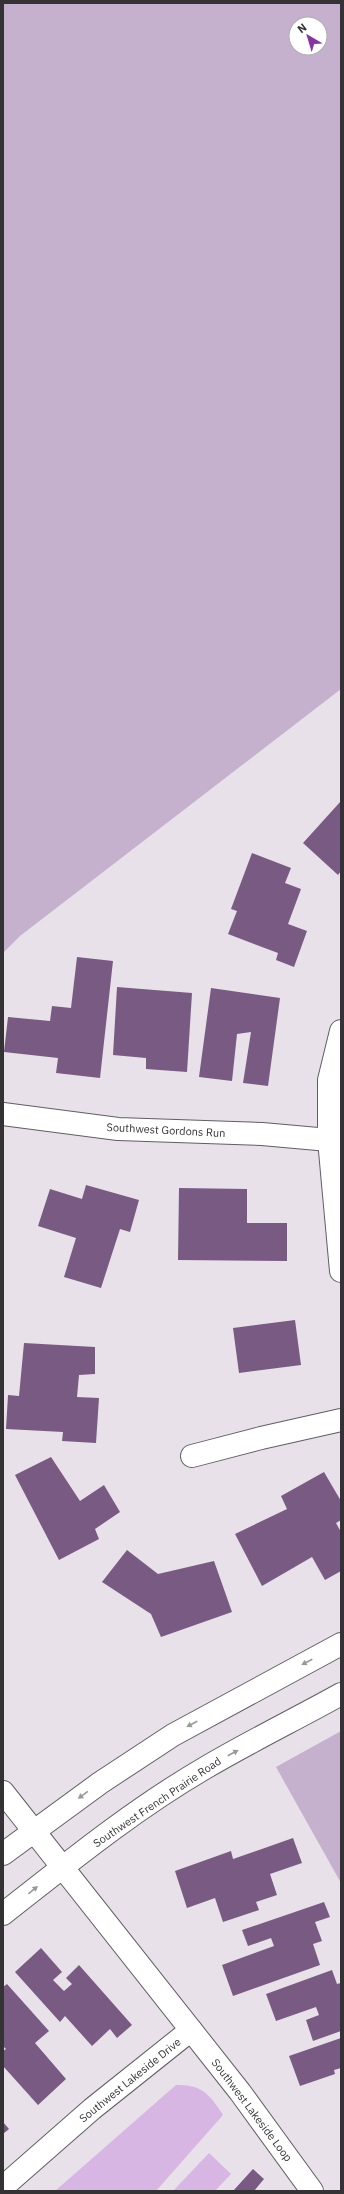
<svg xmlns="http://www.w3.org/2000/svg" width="344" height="2194" viewBox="0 0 344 2194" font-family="'IBM Plex Sans',sans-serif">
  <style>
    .green { fill: #c5b1cd; fill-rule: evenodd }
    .water { fill: #d8b6e4 }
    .building { fill: #795a83 }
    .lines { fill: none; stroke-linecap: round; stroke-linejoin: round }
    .minor-casing { stroke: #625d64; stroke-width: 24 }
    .minor { stroke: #fff; stroke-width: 22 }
    .oneway { fill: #9a989a }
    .labels { text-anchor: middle; stroke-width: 4; stroke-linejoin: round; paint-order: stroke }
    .street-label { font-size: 11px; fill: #353236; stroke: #fff }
  </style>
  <rect width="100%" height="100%" fill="#e8e1ea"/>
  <g class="green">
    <path d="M3,3H341V689L20,936L3,953ZM296,24H320V48H296Z"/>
    <polygon points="341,1731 341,1883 276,1767"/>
  </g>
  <g class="water">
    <path d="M176,2085C202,2084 210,2095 223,2115L156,2191H55Z"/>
    <polygon points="209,2153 231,2174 215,2191 173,2191"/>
  </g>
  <g class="building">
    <polygon points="341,801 341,871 338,875 303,843"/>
    <polygon points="252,853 291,868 285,883 301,889 288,924 307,931 294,967 276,960 278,953 228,934 237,911 231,909"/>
    <polygon points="77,957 113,961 100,1078 56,1073 58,1058 4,1052 8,1017 50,1021 52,1006 71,1008"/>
    <polygon points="117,987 192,993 187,1072 146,1069 146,1058 113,1055"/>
    <polygon points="211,988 280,998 268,1086 243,1083 251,1032 237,1034 232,1081 199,1077"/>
    <polygon points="86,1185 139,1200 130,1232 120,1229 101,1288 64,1277 76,1238 38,1226 50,1189 82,1199"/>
    <polygon points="179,1188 247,1189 247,1223 287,1223 287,1261 178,1260"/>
    <polygon points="295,1320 301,1365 239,1373 233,1328"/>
    <polygon points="24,1343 95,1347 95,1374 79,1375 77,1397 99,1398 96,1443 62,1441 63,1432 6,1429 8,1395 19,1396"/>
    <polygon points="51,1457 80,1501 104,1485 120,1512 95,1529 99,1539 59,1560 15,1475"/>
    <polygon points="324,1472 341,1501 341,1520 336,1523 341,1532 341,1571 325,1580 312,1557 262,1586 235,1534 287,1509 281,1496"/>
    <polygon points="127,1550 158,1574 214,1561 232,1612 161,1637 151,1614 102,1582"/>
    <polygon points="293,1838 302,1863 270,1874 277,1895 256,1902 259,1910 223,1922 215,1898 187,1908 175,1871 231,1851 233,1859"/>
    <polygon points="324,1902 330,1917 315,1922 322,1941 313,1944 320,1965 233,1996 222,1965 274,1946 271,1938 248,1946 242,1930"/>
    <polygon points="41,1948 62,1972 53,1980 64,1991 72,1984 66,1978 79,1965 132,2025 117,2038 110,2029 92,2046 65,2016 60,2022 15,1972"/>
    <polygon points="332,1970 337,1984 341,1983 341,2031 313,2041 306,2020 319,2015 316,2007 276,2021 266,1994"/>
    <polygon points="7,1984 49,2031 35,2043 66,2079 38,2105 3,2066 3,2051 6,2049 3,2046 3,1987"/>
    <polygon points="341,2038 341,2068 334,2070 335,2074 300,2086 289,2056"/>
    <polygon points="3,2122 9,2129 3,2134"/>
    <polygon points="253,2169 264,2179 254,2191 233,2191"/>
  </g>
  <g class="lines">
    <defs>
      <g id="minor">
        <polyline points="341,1031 329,1080 329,1140 341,1271"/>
        <polyline points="3,1114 118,1129 262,1134 329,1140"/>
        <polyline points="192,1456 261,1438 341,1420"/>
        <polyline points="3,1792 240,2092 312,2191"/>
        <polyline points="3,1854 100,1783 173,1735 341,1644"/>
        <path d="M3,1914C68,1863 133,1810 205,1768C249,1742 296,1719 341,1694"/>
        <polyline points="3,2187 92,2109 191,2030"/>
      </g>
    </defs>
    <use href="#minor" class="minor-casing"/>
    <use href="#minor" class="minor"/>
  </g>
  <defs><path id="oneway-solid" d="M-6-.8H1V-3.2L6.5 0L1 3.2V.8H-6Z"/></defs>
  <g class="oneway">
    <use href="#oneway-solid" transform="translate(307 1662) rotate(152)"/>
    <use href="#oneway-solid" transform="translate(192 1724) rotate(152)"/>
    <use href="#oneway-solid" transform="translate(233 1753) rotate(-28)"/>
    <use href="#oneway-solid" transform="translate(83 1795) rotate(144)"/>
    <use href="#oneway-solid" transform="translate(33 1890) rotate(-39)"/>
  </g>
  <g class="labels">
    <g class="street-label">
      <text transform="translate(166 1130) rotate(3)" y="4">Southwest Gordons Run</text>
      <text transform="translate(157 1802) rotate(-34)" y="4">Southwest French Prairie Road</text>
      <text transform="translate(130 2080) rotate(-39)" y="4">Southwest Lakeside Drive</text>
      <text transform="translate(252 2110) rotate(53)" y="4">Southwest Lakeside Loop</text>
    </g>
  </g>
  <rect width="344" height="2194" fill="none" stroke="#353236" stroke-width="8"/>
  <g transform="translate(308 36) rotate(322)"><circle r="19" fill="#ffffff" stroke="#aeadaf"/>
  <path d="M0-3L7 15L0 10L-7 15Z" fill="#8833a2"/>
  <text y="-6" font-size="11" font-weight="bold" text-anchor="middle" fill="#353236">N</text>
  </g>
</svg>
